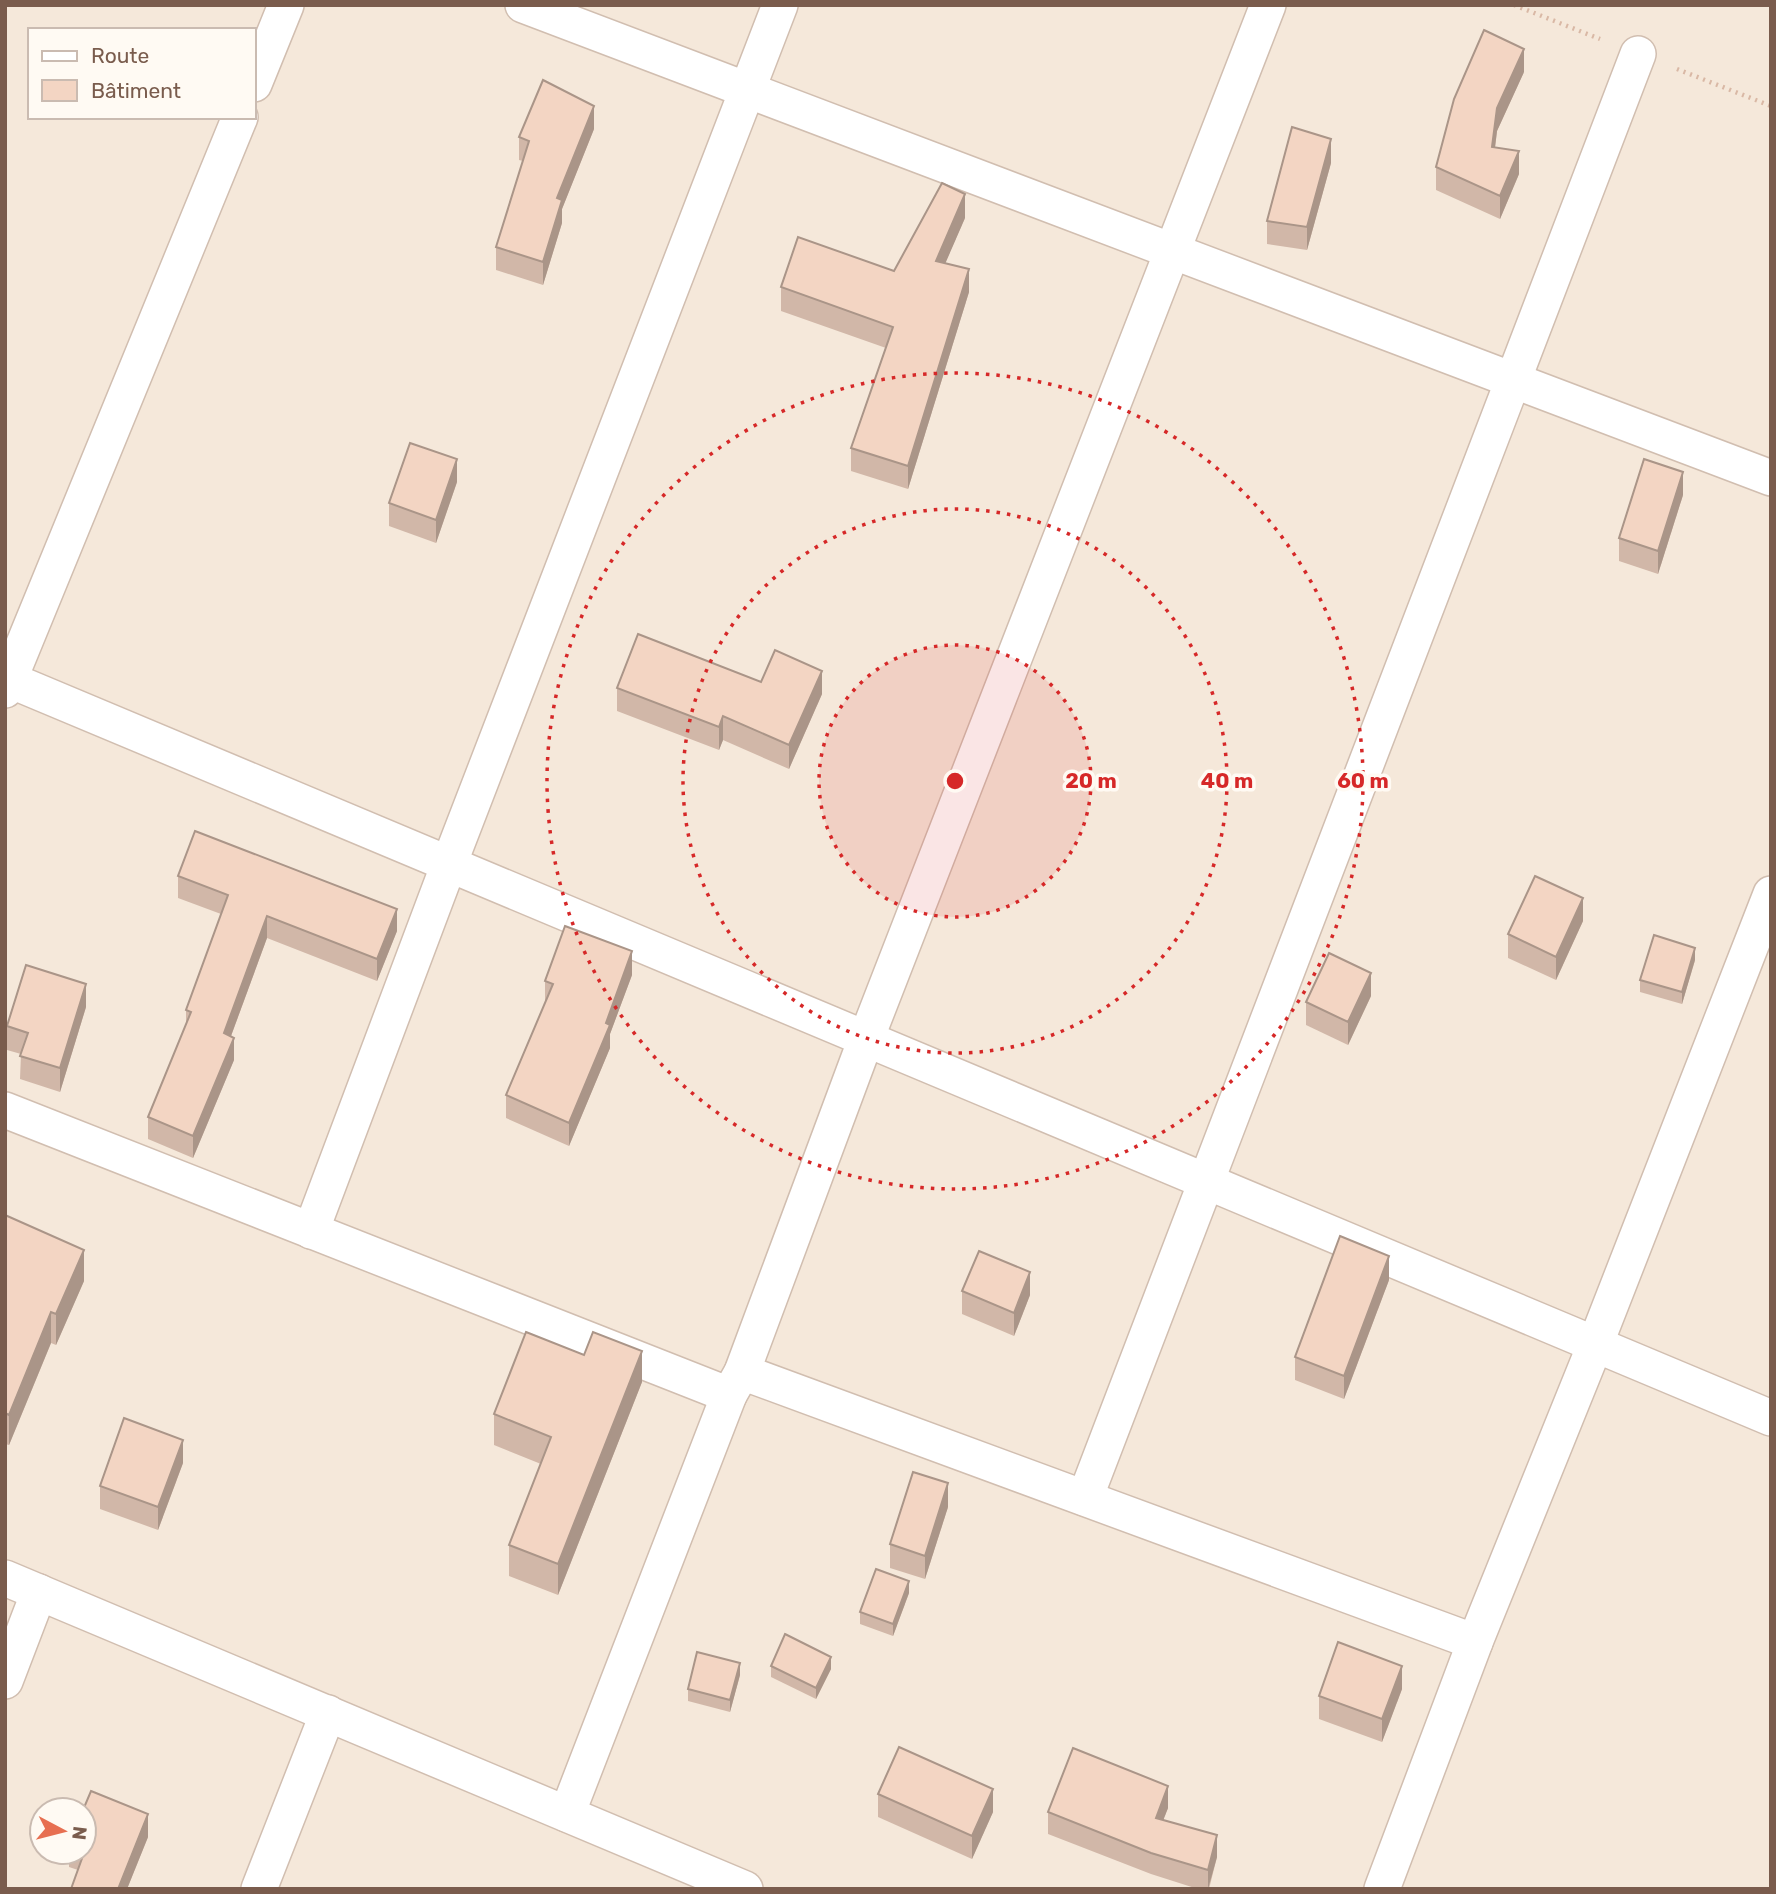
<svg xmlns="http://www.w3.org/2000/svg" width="1776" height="1894" viewBox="0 0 1776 1894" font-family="Rubik,sans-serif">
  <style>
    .residential { fill: #f5e8da; fill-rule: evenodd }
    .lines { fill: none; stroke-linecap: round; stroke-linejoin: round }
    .minor-casing { stroke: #d1beb0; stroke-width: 38 }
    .path { stroke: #d9b8a5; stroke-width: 4.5; stroke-dasharray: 2 5; stroke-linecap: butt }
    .minor { stroke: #fff; stroke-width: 35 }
    .wall { fill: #d1b7a8 }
    .shaded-wall { fill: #aa9588 }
    .building { fill: #f3d5c3; stroke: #aa9588; stroke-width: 2 }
    .ring { fill: none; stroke: #d62828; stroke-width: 3.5; stroke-dasharray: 3.5 7 }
    .centre { fill: #d62828; stroke: #fffaf3; stroke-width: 3.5 }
    .ring-label { font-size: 21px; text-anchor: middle; font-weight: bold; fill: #d62828; stroke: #fffaf3; stroke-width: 7; stroke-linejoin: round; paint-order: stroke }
  </style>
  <rect width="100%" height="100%" fill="#fdf6ec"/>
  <path class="residential" d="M5,5H1771V1889H5ZM30,30H254V117H30ZM42,1810H84V1852H42Z"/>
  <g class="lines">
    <defs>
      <g id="minor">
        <polyline points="523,5 1771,478"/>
        <polyline points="254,84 286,5"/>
        <polyline points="5,678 1771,1418"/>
        <polyline points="5,690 240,117"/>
        <polyline points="5,1110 729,1395"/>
        <polyline points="311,1231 449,864 780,5"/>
        <polyline points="742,1372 1475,1642"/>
        <polyline points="1085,1498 1638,54"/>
        <polyline points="5,1578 745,1889"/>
        <polyline points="5,1681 39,1592"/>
        <polyline points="567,1814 729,1395 742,1372 866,1039 1268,5"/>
        <polyline points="259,1889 328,1713"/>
        <polyline points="1382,1889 1475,1642 1595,1345 1771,894"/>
      </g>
    </defs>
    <use href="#minor" class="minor-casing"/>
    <g class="path">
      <polyline points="1514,5 1600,39"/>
      <polyline points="1677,69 1771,106"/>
    </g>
    <use href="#minor" class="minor"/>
  </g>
  <g class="wall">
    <polygon points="1524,72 1497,131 1495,148 1519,174 1500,219 1436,190 1436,167"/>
    <polygon points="594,129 562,209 562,223 543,285 496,270 496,247 523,161 519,160 519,137"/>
    <polygon points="1331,163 1307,250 1267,244 1267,221"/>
    <polygon points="965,218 945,263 969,292 908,489 851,471 851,448 886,348 781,311 781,287 894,271"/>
    <polygon points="457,482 436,543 389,526 389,503"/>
    <polygon points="1683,495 1658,574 1619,561 1619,538"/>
    <polygon points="761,682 822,694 789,769 723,740 719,750 617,711 617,688"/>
    <polygon points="178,876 397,931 377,981 267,938 231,1036 234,1060 193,1158 148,1139 148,1117 186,1024 186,1010 221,914 178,898"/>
    <polygon points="1583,921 1556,980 1508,958 1508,934"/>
    <polygon points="1695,960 1682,1004 1640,992 1640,980"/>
    <polygon points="632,975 610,1034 610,1048 569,1146 506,1118 506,1095 545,1004 545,981"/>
    <polygon points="1371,996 1348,1045 1306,1025 1306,1002"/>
    <polygon points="86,1007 60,1092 20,1079 21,1054 7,1050 7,1026"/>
    <polygon points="5,1215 84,1281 56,1345 51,1343 9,1445 5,1444"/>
    <polygon points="1389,1280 1344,1399 1295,1380 1295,1357"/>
    <polygon points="962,1291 1030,1295 1014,1336 962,1314"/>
    <polygon points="642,1382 558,1595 509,1576 509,1545 541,1464 494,1445 494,1414"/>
    <polygon points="183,1463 158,1530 100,1509 100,1486"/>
    <polygon points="948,1507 925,1579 890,1568 890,1544"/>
    <polygon points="909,1593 893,1636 860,1624 860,1612"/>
    <polygon points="771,1666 831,1669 816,1699 771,1677"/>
    <polygon points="740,1675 730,1712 688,1701 688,1689"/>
    <polygon points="1402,1689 1382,1742 1319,1719 1319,1696"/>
    <polygon points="878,1794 993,1812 972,1859 878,1817"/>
    <polygon points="1168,1808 1163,1820 1217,1857 1209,1889 1198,1889 1151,1874 1048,1834 1048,1812"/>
    <polygon points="84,1810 148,1837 127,1889 71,1889 78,1870 69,1867 69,1852 84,1852"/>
  </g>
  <g class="shaded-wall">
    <polygon points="1524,49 1524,72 1497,131 1492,171 1492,147 1497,108"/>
    <polygon points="594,106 594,129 562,209 562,223 543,285 543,262 557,198"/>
    <polygon points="1331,139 1331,163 1307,250 1307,227"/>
    <polygon points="1519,151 1519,174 1500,219 1500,196"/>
    <polygon points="965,194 965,218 936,285 936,261"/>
    <polygon points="969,269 969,292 908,489 908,466"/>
    <polygon points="457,459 457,482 436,543 436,520"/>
    <polygon points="1683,472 1683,495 1658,574 1658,551"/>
    <polygon points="822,671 822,694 789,769 789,745"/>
    <polygon points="723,716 723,740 719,750 719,727"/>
    <polygon points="1583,898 1583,921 1556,980 1556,957"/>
    <polygon points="397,909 397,931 377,981 377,959"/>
    <polygon points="267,916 267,938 224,1055 224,1033"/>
    <polygon points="1695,948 1695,960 1682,1004 1682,992"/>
    <polygon points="632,951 632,975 610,1034 610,1048 569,1146 569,1123"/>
    <polygon points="1371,973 1371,996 1348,1045 1348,1022"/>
    <polygon points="86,984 86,1007 60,1092 60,1068"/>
    <polygon points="234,1038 234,1060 193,1158 193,1136"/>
    <polygon points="84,1250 84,1281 56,1345 56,1314"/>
    <polygon points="1389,1256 1389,1280 1344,1399 1344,1376"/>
    <polygon points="1030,1272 1030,1295 1014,1336 1014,1313"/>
    <polygon points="51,1312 51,1343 9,1445 9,1415"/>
    <polygon points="642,1351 642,1382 558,1595 558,1564"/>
    <polygon points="183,1440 183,1463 158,1530 158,1507"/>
    <polygon points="948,1483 948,1507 925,1579 925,1556"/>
    <polygon points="909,1581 909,1593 893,1636 893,1624"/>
    <polygon points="831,1657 831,1669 816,1699 816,1688"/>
    <polygon points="740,1663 740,1675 730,1712 730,1700"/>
    <polygon points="1402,1666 1402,1689 1382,1742 1382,1719"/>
    <polygon points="1168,1786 1168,1808 1156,1839 1156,1818"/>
    <polygon points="993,1789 993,1812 972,1859 972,1836"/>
    <polygon points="148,1814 148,1837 127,1889 118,1889"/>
    <polygon points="1217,1835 1217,1857 1208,1889 1208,1870"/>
  </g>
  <g class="building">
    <polygon points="1484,30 1524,49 1497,108 1492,147 1519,151 1500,196 1436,167 1454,99"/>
    <polygon points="543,80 594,106 557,198 562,200 543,262 496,247 529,141 519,137"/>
    <polygon points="1292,127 1331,139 1307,227 1267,221"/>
    <polygon points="942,183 965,194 936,261 969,269 908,466 851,448 893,327 781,287 798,237 894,271"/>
    <polygon points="410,443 457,459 436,520 389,503"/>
    <polygon points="1644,459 1683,472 1658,551 1619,538"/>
    <polygon points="638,634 761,682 775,650 822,671 789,745 723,716 719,727 617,688"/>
    <polygon points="195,831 397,909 377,959 267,916 224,1033 234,1038 193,1136 148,1117 191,1012 186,1010 228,895 178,876"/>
    <polygon points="1535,876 1583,898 1556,957 1508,934"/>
    <polygon points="565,926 632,951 606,1023 610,1025 569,1123 506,1095 553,984 545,981"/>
    <polygon points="1654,935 1695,948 1682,992 1640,980"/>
    <polygon points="1329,953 1371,973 1348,1022 1306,1002"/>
    <polygon points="26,965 86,984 60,1068 20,1056 28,1033 7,1026"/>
    <polygon points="5,1215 84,1250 56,1314 51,1312 9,1415 5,1413"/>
    <polygon points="1340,1236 1389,1256 1344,1376 1295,1357"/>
    <polygon points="979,1251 1030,1272 1014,1313 962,1291"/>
    <polygon points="526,1332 584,1355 593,1332 642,1351 558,1564 509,1545 551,1437 494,1414"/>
    <polygon points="124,1418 183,1440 158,1507 100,1486"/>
    <polygon points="913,1472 948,1483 925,1556 890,1544"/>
    <polygon points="876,1569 909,1581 893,1624 860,1612"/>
    <polygon points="785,1634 831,1657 816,1688 771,1666"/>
    <polygon points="1338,1642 1402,1666 1382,1719 1319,1696"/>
    <polygon points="697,1652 740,1663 730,1700 688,1689"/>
    <polygon points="899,1747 993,1789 972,1836 878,1794"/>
    <polygon points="1073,1748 1168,1786 1156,1818 1217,1835 1208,1870 1151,1853 1048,1812"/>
    <polygon points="91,1791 148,1814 118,1889 71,1889 85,1850 84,1850 84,1810 83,1810"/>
  </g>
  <circle cx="955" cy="781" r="136" fill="#d62828" fill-opacity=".12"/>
  <g class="ring">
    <circle cx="955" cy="781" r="136"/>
    <circle cx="955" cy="781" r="272"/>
    <circle cx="955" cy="781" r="408"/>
  </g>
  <circle cx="955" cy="781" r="10" class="centre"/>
  <g class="ring-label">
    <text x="1091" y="788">20 m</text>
    <text x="1227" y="788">40 m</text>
    <text x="1363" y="788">60 m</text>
  </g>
  <rect width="1776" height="1894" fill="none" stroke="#7a5c4d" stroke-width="14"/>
  <rect x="28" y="28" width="228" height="91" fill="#fffaf3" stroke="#cabbb1" stroke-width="2"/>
  <rect x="42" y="51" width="35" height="10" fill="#ffffff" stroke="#cabbb1" stroke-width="2"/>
  <text x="91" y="63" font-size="21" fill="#7a5c4d">Route</text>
  <rect x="42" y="80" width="35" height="21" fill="#f3d5c3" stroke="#cabbb1" stroke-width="2"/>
  <text x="91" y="98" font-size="21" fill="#7a5c4d">Bâtiment</text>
  <g transform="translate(63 1831) rotate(97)"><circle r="33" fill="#fffaf3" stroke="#cabbb1" stroke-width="2"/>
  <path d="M0-5L12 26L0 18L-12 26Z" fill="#e76f51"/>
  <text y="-10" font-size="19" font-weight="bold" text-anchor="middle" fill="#7a5c4d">N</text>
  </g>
</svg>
